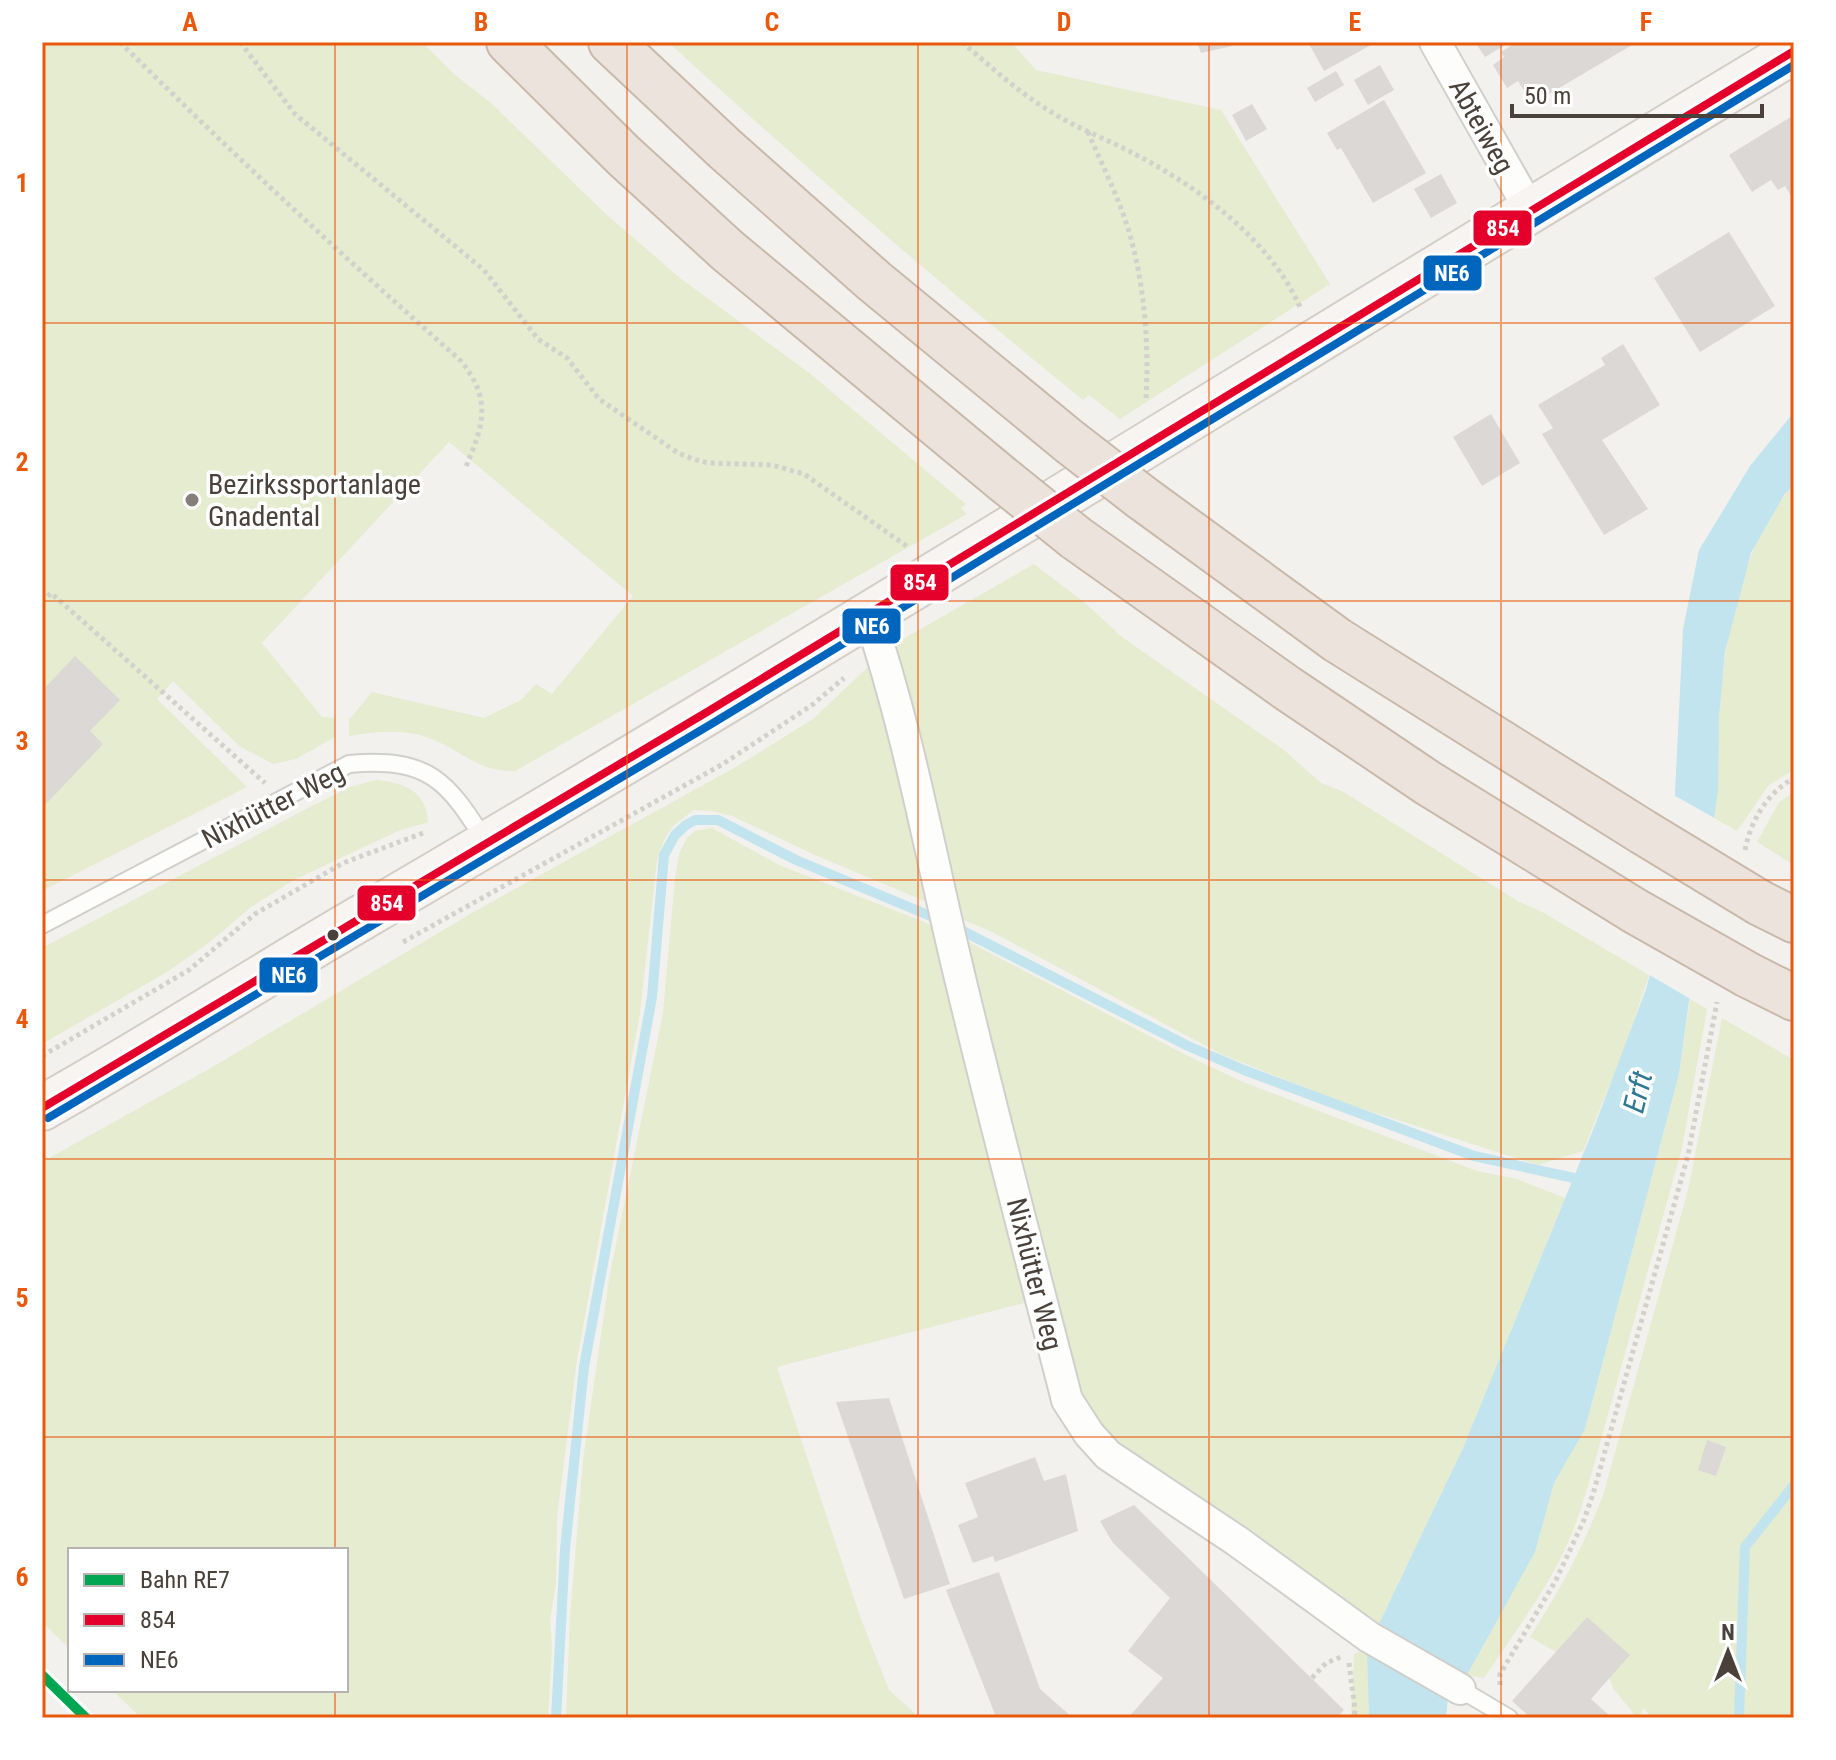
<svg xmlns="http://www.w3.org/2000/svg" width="1836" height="1760" viewBox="0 0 1836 1760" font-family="'Roboto Condensed',sans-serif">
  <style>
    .green { fill: #e5ecd0 }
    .water { fill: #c1e4ee }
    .pier { fill: #f3f1ee }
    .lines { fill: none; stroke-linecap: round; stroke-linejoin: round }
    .stream { stroke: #c1e4ee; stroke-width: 10 }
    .building { fill: #dbd8d5 }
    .service-casing { stroke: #d1cfcc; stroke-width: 20 }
    .minor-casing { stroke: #d1cfcc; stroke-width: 34 }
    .secondary-casing { stroke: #d3cec6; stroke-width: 48 }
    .motorway-casing { stroke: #c9b9ab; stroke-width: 48 }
    .path { stroke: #d3d1cc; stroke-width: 5; stroke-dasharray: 4 4; stroke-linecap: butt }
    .service { stroke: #fdfdfc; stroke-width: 16 }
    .minor { stroke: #fdfdfc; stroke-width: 30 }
    .secondary { stroke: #f7f4f1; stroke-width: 44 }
    .motorway { stroke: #ece4dc; stroke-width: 44 }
    .motorway-bridge-casing { stroke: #c9b9ab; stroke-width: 48; stroke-linecap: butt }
    .motorway-bridge { stroke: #ece4dc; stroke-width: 44 }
    .bus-1-casing { stroke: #fff; stroke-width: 14 }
    .bus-2-casing { stroke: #fff; stroke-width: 14 }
    .bus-1 { stroke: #e4002b; stroke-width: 8 }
    .bus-2 { stroke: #0065bd; stroke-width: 8 }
    .rail-1-casing { stroke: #fff; stroke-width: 16 }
    .rail-1 { stroke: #00a651; stroke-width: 10 }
    .grid { fill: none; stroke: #e8590c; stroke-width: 2; stroke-opacity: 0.55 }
    .poi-dot { fill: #857f79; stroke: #fff; stroke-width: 3 }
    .bus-dot { fill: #4a413a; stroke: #fff; stroke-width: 3 }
    .labels { text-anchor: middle; stroke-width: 7; stroke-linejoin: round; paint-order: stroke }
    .street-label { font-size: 28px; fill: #4a413a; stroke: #fff }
    .poi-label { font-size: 28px; fill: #4a413a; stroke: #fff; text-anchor: start }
    .water-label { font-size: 30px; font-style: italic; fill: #2f7a92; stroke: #fff }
    .line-badge { stroke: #fff; stroke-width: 3 }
    .badge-label { font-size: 22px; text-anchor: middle; font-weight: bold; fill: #fff }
    .neatline { fill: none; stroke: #e8590c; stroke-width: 3 }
    .grid-label { font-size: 26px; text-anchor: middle; font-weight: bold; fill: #e8590c }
  </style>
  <rect width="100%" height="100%" fill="#f3f1ee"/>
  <g class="green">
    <path d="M42,42H422L455,75L491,103L607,215L680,278L808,372L966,504L961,508L967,514L515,771C474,772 458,746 423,736C399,729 374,732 349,736V720L372,692L484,718L521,700L536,684L552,694L633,596L449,442L262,643L322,717L335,718V737L296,759L273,764L239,746L173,681L157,699L247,787L42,891Z"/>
    <path d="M668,42H1011L1036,70L1221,110L1330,284L1120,419L1089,395L1083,400C941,285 803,166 668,42Z"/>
    <path d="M1794,485V770L1769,785L1737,831L1714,818C1719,783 1717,749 1719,714C1724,641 1742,539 1794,485Z"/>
    <polygon points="1034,564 1084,602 1122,637 1284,750 1321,783 1342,791 1516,900 1544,913 1649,975 1625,1047 1583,1151 1538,1165 1338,1101 1223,1055 992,932 959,918 955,892 957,887 950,888 891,646"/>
    <polygon points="871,664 930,893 922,895 929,903 815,855 732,816 712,811 694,810 673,826 664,840 657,860 640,1013 577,1360 557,1517 556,1584 550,1619 552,1647 548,1718 141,1718 112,1690 346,1690 346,1550 70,1550 70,1649 42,1622 42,1162 209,1069 477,910 734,768 813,719"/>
    <path d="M376,780C404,782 427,792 428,822L398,831L294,880L251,907L210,942L167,972L42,1044V948L310,807L350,787Z"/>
    <polygon points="1794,792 1794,865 1757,842 1779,802"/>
    <polygon points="712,828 779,865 934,926 939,955 937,959 944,958 1032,1301 777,1367 861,1619 889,1690 920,1718 566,1718 570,1616 583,1460 609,1279 663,1013 675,878 679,854 686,839 695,831"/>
    <polygon points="965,940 1188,1056 1243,1082 1477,1171 1517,1179 1565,1198 1463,1448 1378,1626 1116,1449 1080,1398 963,954 973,952 968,949"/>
    <path d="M1690,999L1707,1009L1682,1148L1589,1483C1583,1501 1578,1519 1571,1536C1549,1587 1515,1632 1484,1678L1466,1675L1535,1552L1554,1483L1585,1429L1679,1074Z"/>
    <path d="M1722,1018L1794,1060V1718H1653L1643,1708L1640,1718H1637L1613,1688L1587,1617L1556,1652L1530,1637C1560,1590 1585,1544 1604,1492L1688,1190Z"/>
    <polygon points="1361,1651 1367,1654 1369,1718 1351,1718 1354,1654"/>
  </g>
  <polygon class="water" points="1794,412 1794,485 1784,495 1751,553 1725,652 1719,716 1718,790 1679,1074 1585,1429 1554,1483 1535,1552 1468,1673 1443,1696 1448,1699 1446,1718 1369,1718 1367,1654 1380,1661 1397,1635 1378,1626 1463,1448 1595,1125 1646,989 1657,948 1671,875 1683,629 1699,550 1750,466"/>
  <polygon class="pier" points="1670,793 1718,820 1694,1001 1646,973 1667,875"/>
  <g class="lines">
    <g class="stream">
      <polyline points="955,927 1188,1046 1244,1070 1474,1156 1583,1180"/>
      <polyline points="556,1718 565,1549 584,1367 652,997 664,855 675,835 686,825 695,820 718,820 796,860 940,920"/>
      <polyline points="1739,1718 1745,1547 1794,1485"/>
    </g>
  </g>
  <g class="building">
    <polygon points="1197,42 1232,42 1232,46 1201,53"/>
    <polygon points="1308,42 1369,42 1371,45 1324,71"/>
    <polygon points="1475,42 1510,42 1485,57"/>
    <polygon points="1517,42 1630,42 1632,45 1532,104 1518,81 1507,88 1493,65 1504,57 1501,52"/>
    <polygon points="1380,65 1394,90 1368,105 1354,80"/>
    <polygon points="1336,71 1344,85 1315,102 1307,88"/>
    <polygon points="1384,100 1426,173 1373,203 1341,148 1337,150 1327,133"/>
    <polygon points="1252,104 1267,129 1246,141 1232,115"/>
    <polygon points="1794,115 1794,201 1785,186 1778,190 1771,180 1752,192 1729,155"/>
    <polygon points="1441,174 1457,203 1431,218 1414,189"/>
    <polygon points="1729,232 1775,306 1700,352 1654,278"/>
    <polygon points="1623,344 1660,405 1602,440 1648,509 1604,535 1542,434 1553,428 1538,405 1605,365 1601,358"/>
    <polygon points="1491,414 1520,463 1482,486 1453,437"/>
    <polygon points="75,656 120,700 90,731 103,744 42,808 42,691"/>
    <polygon points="889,1398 950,1584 904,1599 836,1402"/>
    <polygon points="1707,1440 1726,1447 1716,1476 1698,1470"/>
    <polygon points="1035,1457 1044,1481 1066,1474 1078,1531 995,1562 993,1556 973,1563 958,1525 978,1517 965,1483"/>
    <polygon points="1134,1505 1344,1710 1337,1718 1128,1718 1163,1678 1128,1651 1170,1598 1113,1543 1100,1521"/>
    <polygon points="999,1572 1040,1689 1073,1718 996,1717 946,1590"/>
    <polygon points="1587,1617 1630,1655 1591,1699 1612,1718 1531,1718 1512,1701"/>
  </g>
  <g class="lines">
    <defs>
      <g id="service">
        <path d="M42,925L349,764C429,757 447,780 487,844"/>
        <polyline points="1460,1689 1509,1718"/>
      </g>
      <g id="minor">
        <polyline points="1435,42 1530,210"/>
        <path d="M869,615C907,727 928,843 955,957C990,1105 1029,1252 1067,1400L1089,1434L1108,1455L1237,1541L1369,1637L1460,1689"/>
      </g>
      <path id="secondary" d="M42,1108C144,1051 242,988 342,929C831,644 1309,342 1794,51"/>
      <g id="motorway">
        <polyline points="509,42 624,156 728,251 1005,481"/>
        <polyline points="611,42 725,149 874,281 1070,442"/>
        <polyline points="1141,497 1337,640 1643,832"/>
        <polyline points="1076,538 1287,688 1428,783 1635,911"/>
        <polyline points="1760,903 1794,920"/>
        <polyline points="1748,975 1794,998"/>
      </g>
    </defs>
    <use href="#service" class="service-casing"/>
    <use href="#minor" class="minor-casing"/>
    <use href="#secondary" class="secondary-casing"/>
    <use href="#motorway" class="motorway-casing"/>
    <g class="path">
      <path d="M120,42C230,152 344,257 461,361C493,401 483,426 465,469"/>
      <polyline points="240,42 295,114 484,270 538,339 567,358 599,399 678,453 693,459 708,463 772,465 804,474 908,547"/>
      <path d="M962,42C990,66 1017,91 1048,110C1074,127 1104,138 1131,152C1197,186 1269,238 1300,307"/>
      <path d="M1088,132C1102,165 1120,200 1130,235C1145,289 1149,344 1146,400"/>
      <polyline points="42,602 51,593 265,783"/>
      <path d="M1745,850C1751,820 1767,793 1794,778"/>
      <polyline points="403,942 723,764 812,705 844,678"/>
      <polyline points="42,1056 189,970 255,914 343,863 426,832"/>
      <polyline points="1349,1663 1355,1710 1354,1718"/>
      <polyline points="1312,1678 1326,1663 1341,1657"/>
      <polyline points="1500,1685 1500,1674 1555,1582 1584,1520 1593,1494 1688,1155 1717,1002"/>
    </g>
    <use href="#service" class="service"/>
    <use href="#minor" class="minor"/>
    <use href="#secondary" class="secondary"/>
    <use href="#motorway" class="motorway"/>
    <defs>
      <g id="motorway-bridge">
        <polyline points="1070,442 1141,497"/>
        <polyline points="1005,481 1076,538"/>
        <polyline points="1643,832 1760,903"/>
        <polyline points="1635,911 1748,975"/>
      </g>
    </defs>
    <use href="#motorway-bridge" class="motorway-bridge-casing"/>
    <use href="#motorway-bridge" class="motorway-bridge"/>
    <defs>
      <polyline id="bus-1" points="42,1108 707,712 1794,51"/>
      <polyline id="bus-2" points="48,1118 713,723 1794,65"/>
    </defs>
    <use href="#bus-1" class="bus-1-casing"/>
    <use href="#bus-2" class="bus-2-casing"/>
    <use href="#bus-1" class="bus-1"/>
    <use href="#bus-2" class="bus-2"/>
    <defs>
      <polyline id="rail-1" points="42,1675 86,1718"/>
    </defs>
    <use href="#rail-1" class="rail-1-casing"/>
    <use href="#rail-1" class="rail-1"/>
  </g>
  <path class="grid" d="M335,42V1550M627,42V1718M918,42V1718M1209,42V1718M1501,42V1718M42,323H1794M42,601H1794M42,880H1794M42,1159H1794M42,1437H1794M335,1690V1718"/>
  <circle class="poi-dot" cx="192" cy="500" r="8"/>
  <circle class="bus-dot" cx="333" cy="935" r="7"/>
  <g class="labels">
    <g class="street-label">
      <text transform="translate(1482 126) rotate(61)" y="10">Abteiweg</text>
      <text transform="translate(273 805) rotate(-27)" y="10">Nixhütter Weg</text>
      <text transform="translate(1035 1274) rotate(76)" y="10">Nixhütter Weg</text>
    </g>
    <g class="poi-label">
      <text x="208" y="494">Bezirkssportanlage<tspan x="208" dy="32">Gnadental</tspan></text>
    </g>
    <g class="water-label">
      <text transform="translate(1638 1092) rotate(-76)" y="10">Erft</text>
    </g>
  </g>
  <g class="line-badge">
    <rect x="1472" y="209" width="61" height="38" rx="8" fill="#e4002b"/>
    <rect x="1422" y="254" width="61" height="38" rx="8" fill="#0065bd"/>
    <rect x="889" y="563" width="61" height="39" rx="8" fill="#e4002b"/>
    <rect x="841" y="607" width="61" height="38" rx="8" fill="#0065bd"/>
    <rect x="356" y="884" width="61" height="38" rx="8" fill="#e4002b"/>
    <rect x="258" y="956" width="61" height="38" rx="8" fill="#0065bd"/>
  </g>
  <g class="badge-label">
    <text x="1503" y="236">854</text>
    <text x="1452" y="281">NE6</text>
    <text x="920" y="590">854</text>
    <text x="872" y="634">NE6</text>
    <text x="387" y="911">854</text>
    <text x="289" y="983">NE6</text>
  </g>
  <rect width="1836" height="1760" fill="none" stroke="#ffffff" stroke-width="88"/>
  <rect x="68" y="1548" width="280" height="144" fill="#ffffff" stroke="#b7b3b0" stroke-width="2"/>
  <rect x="84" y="1574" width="40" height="12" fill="#00a651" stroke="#b7b3b0" stroke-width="2"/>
  <text x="140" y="1588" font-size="24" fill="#4a413a">Bahn RE7</text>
  <rect x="84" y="1614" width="40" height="12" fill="#e4002b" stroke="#b7b3b0" stroke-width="2"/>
  <text x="140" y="1628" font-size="24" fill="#4a413a">854</text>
  <rect x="84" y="1654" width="40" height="12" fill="#0065bd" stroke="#b7b3b0" stroke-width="2"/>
  <text x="140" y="1668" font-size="24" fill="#4a413a">NE6</text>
  <g transform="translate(1728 1652)" stroke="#ffffff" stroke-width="6" paint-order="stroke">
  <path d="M0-6L14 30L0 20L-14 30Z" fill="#4a413a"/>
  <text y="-12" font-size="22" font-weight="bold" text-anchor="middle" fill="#4a413a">N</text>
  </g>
  <path d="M1512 104v12h250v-12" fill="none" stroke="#4a413a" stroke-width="4"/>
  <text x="1524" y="104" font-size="24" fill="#4a413a" stroke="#ffffff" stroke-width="6" paint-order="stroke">50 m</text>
  <rect x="44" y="44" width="1748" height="1672" class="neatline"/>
  <g class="grid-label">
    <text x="190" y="31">A</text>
    <text x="481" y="31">B</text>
    <text x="772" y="31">C</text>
    <text x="1064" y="31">D</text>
    <text x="1355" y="31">E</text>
    <text x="1646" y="31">F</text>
    <text x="22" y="192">1</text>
    <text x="22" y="471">2</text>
    <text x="22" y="750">3</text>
    <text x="22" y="1028">4</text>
    <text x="22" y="1307">5</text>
    <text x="22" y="1586">6</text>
  </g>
</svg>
